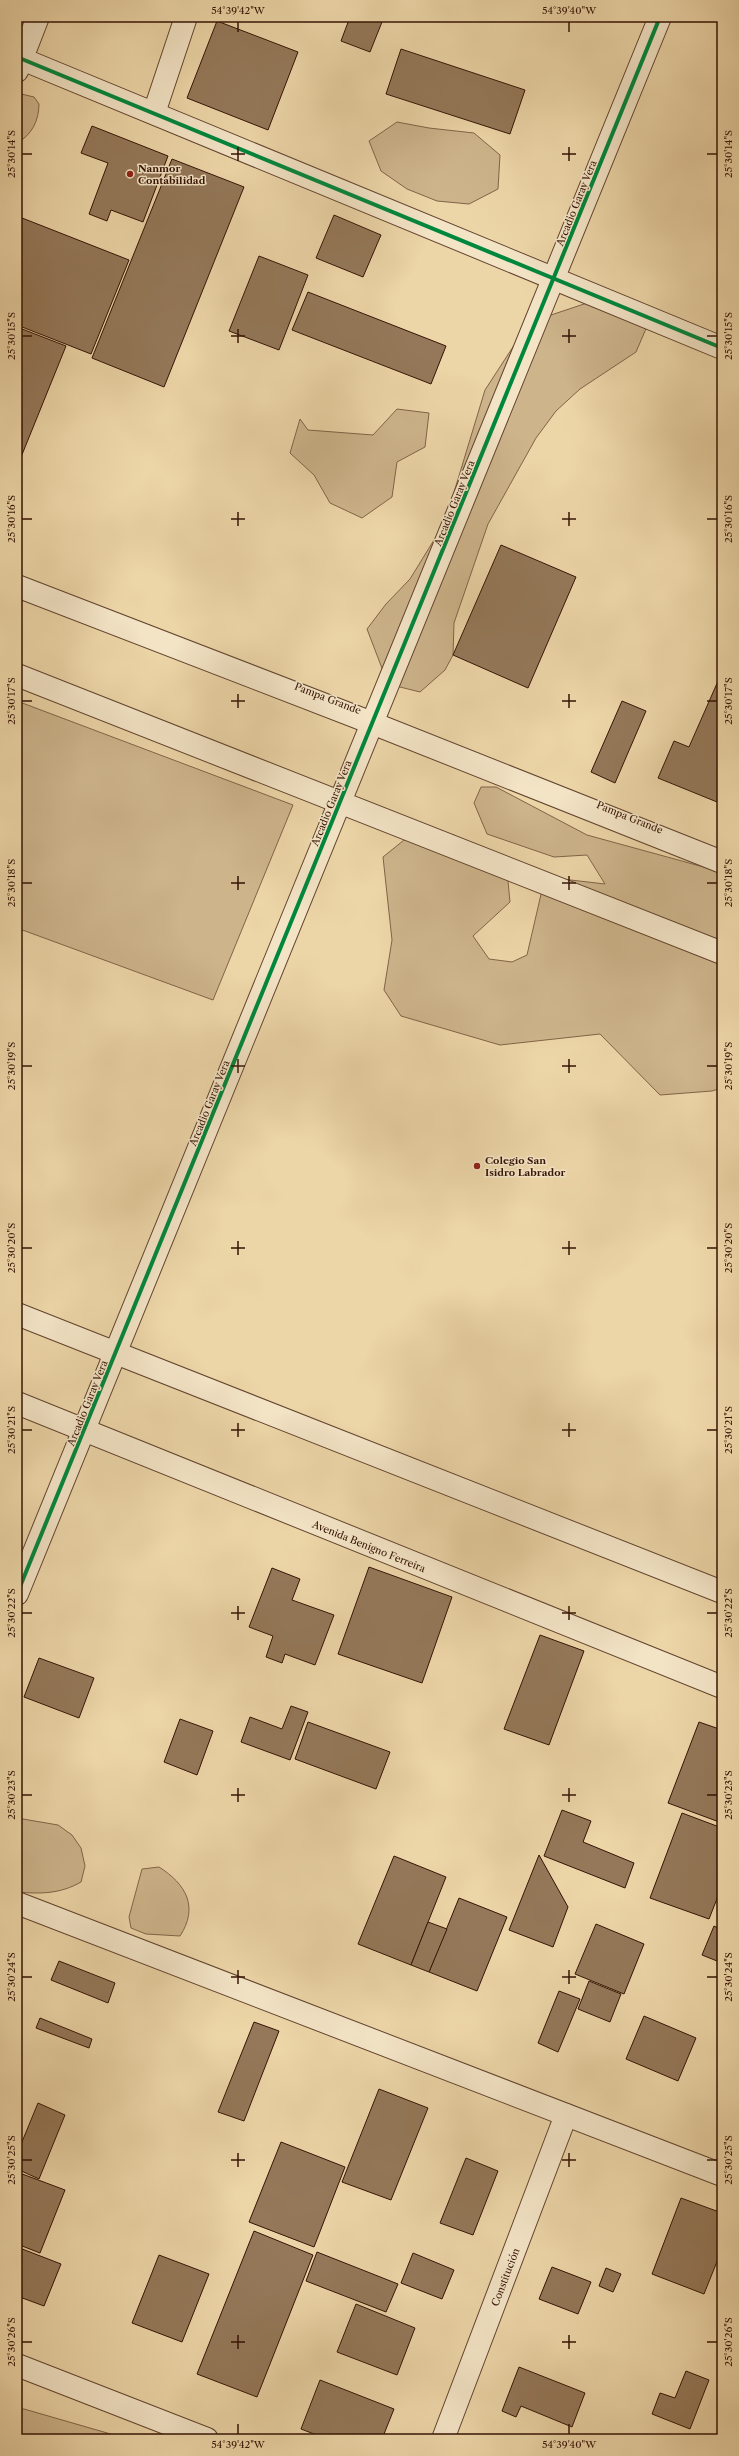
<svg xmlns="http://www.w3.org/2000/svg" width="739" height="2456" viewBox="0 0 739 2456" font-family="'Libre Caslon Text',serif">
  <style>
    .green { fill: #cdb48b; stroke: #816448 }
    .building { fill: #947859; stroke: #351305 }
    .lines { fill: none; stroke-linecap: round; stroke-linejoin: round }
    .minor-casing { stroke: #63442e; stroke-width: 24 }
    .minor { stroke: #f3e4c6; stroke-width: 22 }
    .cycleway-casing { stroke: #f3e4c6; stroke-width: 6 }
    .cycleway { stroke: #00873e; stroke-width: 4 }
    .ticks { fill: none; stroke: #351305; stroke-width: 1.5 }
    .poi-dot { fill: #8f2418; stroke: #f3e4c6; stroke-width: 1.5 }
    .labels { text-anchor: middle; stroke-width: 3; stroke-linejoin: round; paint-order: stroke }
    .poi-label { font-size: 10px; font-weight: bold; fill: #351305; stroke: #f3e4c6; text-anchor: start }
    .street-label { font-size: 10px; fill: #351305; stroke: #f3e4c6 }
    .neatline { fill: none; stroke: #351305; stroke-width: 1.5 }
    .ticks-label { font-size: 10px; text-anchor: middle; fill: #351305 }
  </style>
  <rect width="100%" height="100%" fill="#ecd5a7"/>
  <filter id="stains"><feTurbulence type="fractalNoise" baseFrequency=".005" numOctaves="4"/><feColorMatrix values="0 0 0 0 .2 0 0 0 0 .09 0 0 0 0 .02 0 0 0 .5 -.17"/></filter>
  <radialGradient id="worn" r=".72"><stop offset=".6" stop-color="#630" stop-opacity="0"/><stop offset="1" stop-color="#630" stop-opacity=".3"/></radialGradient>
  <g class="green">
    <path d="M17,93L34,97L39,104C39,120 32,135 17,143Z"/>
    <polygon points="397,122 429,128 474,133 500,155 498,189 469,204 437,201 407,189 381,171 369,141"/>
    <polygon points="587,303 648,324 636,352 580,389 556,411 536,438 488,524 454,623 453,655 445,670 420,692 388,684 367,629 386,604 410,579 445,522 485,390 522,333 551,315"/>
    <polygon points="397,409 429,413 425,447 397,462 392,497 362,518 330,503 314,475 290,453 300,419 308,430 373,435"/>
    <polygon points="17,701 293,805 213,1000 17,928"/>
    <polygon points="481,787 496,787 587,835 722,872 722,1088 712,1091 660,1095 600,1034 500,1045 401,1016 384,990 392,940 383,857 409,836 454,835 507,871 510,902 473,936 489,959 512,962 527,955 545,877 605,884 587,855 554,857 487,834 474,803"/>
    <path d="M17,1818L58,1825L72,1835L81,1848L85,1866L81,1882C60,1894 41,1894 17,1892Z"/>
    <path d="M159,1867C186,1884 199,1907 180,1936L146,1934L131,1928L129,1917L142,1869Z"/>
    <polygon points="17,2409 24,2409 128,2439 17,2439"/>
  </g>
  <g class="building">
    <polygon points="350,17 384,17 370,52 341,41"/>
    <polygon points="217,21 298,52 268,130 187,98"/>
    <polygon points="401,49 525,90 510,134 386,94"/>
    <polygon points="92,126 168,156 143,222 111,210 107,221 89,214 108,163 81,153"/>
    <polygon points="172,159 244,187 164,387 92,358"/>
    <polygon points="334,215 381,235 363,277 316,258"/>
    <polygon points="17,216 129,260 91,354 17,325"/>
    <polygon points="259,256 308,275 279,350 229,331"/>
    <polygon points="308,292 446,346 431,384 292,330"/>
    <polygon points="17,327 66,346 17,467"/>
    <polygon points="501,545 576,577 528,688 453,655"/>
    <polygon points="722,672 722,804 658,778 674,741 689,747"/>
    <polygon points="622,701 646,711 615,783 591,772"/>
    <polygon points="369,1567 452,1597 422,1683 338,1654"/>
    <polygon points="272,1568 300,1579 292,1600 334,1615 315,1665 285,1654 282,1663 266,1657 273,1636 249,1627"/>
    <polygon points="540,1635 584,1651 549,1745 504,1729"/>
    <polygon points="39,1658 94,1678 79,1718 24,1697"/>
    <polygon points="291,1706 308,1712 290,1760 241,1742 250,1717 282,1729"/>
    <polygon points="180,1719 213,1731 197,1775 164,1762"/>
    <polygon points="308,1722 390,1752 376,1789 295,1759"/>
    <polygon points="699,1722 722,1730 722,1823 668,1803"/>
    <polygon points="562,1810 591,1821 583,1842 634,1863 625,1888 544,1856"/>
    <polygon points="682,1813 722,1828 722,1886 709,1919 650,1898"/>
    <polygon points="539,1855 568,1907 553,1947 509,1930"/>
    <polygon points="394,1856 446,1877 411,1965 358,1944"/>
    <polygon points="459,1898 507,1917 477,1991 429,1972"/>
    <polygon points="428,1922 447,1929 429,1972 411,1965"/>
    <polygon points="596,1924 644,1944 624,1994 575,1974"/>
    <polygon points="714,1926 722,1930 722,1963 702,1955"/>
    <polygon points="59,1961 115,1983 108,2003 51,1980"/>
    <polygon points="589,1981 621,1994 610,2022 578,2009"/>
    <polygon points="559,1991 580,1999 558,2052 538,2043"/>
    <polygon points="644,2016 696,2038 678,2081 626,2059"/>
    <polygon points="40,2018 92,2039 89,2048 36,2028"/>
    <polygon points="254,2022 279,2031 244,2121 218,2112"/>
    <polygon points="379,2089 428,2108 391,2200 342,2182"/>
    <polygon points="38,2103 65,2115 39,2179 17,2169 17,2154"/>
    <polygon points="281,2142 345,2167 314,2247 249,2222"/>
    <polygon points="466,2158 498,2171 473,2235 440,2223"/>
    <polygon points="17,2172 65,2190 40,2253 17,2244"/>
    <polygon points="681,2198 722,2213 722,2249 704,2294 652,2274"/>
    <polygon points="254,2231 313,2255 257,2397 197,2374"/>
    <polygon points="17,2247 61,2264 44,2306 17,2296"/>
    <polygon points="317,2252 398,2284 386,2312 306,2281"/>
    <polygon points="413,2253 454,2270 442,2299 401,2283"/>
    <polygon points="159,2255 209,2274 182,2342 132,2323"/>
    <polygon points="552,2267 591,2282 578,2314 539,2299"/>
    <polygon points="606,2268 621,2274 613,2292 599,2286"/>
    <polygon points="356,2304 415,2328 397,2375 337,2352"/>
    <polygon points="519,2367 585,2393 572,2427 521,2406 516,2417 502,2411"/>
    <polygon points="686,2371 709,2380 690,2429 652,2414 660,2393 675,2398"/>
    <polygon points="320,2380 394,2409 382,2439 327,2439 301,2429"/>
  </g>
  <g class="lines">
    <defs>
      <g id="minor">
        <polyline points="17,57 722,348"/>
        <polyline points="17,71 38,17"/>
        <polyline points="154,113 186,17"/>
        <polyline points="17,586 372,723 722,862"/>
        <polyline points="17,675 722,953"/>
        <polyline points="17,1314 722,1592"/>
        <polyline points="17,1403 722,1687"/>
        <polyline points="17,1594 660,17"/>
        <polyline points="17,1903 722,2175"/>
        <polyline points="17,2365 207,2439"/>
        <polyline points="443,2439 566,2115"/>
      </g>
    </defs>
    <use href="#minor" class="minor-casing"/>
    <use href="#minor" class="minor"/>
    <defs>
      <g id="cycleway">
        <polyline points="17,57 722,348"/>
        <polyline points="17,1594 660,17"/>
      </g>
    </defs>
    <use href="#cycleway" class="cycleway-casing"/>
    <use href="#cycleway" class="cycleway"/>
  </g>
  <path class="ticks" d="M238,22V32M569,22V32M238,147V161M569,147V161M22,154H32M231,154H245M562,154H576M707,154H717M238,329V343M569,329V343M22,336H32M231,336H245M562,336H576M707,336H717M238,512V526M569,512V526M22,519H32M231,519H245M562,519H576M707,519H717M238,694V708M569,694V708M22,701H32M231,701H245M562,701H576M707,701H717M238,876V890M569,876V890M22,883H32M231,883H245M562,883H576M707,883H717M238,1059V1073M569,1059V1073M22,1066H32M231,1066H245M562,1066H576M707,1066H717M238,1241V1255M569,1241V1255M22,1248H32M231,1248H245M562,1248H576M707,1248H717M238,1423V1437M569,1423V1437M22,1430H32M231,1430H245M562,1430H576M707,1430H717M238,1606V1620M569,1606V1620M22,1613H32M231,1613H245M562,1613H576M707,1613H717M238,1788V1802M569,1788V1802M22,1795H32M231,1795H245M562,1795H576M707,1795H717M238,1970V1984M569,1970V1984M22,1977H32M231,1977H245M562,1977H576M707,1977H717M238,2153V2167M569,2153V2167M22,2160H32M231,2160H245M562,2160H576M707,2160H717M238,2335V2349M569,2335V2349M22,2342H32M231,2342H245M562,2342H576M707,2342H717M238,2424V2434M569,2424V2434"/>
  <g class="poi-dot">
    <circle cx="130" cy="174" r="4"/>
    <circle cx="477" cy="1166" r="4"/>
  </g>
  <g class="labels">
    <g class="poi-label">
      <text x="138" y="172">Nanmor<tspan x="138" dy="12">Contabilidad</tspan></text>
      <text x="485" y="1164">Colegio San<tspan x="485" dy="12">Isidro Labrador</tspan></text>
    </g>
    <g class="street-label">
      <text transform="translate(576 203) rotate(-68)" y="4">Arcadio Garay Vera</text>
      <text transform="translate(454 503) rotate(-68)" y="4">Arcadio Garay Vera</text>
      <text transform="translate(328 698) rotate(21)" y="4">Pampa Grande</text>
      <text transform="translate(331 803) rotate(-68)" y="4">Arcadio Garay Vera</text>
      <text transform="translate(630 817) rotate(22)" y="4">Pampa Grande</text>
      <text transform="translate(209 1103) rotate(-68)" y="4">Arcadio Garay Vera</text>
      <text transform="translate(87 1403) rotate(-68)" y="4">Arcadio Garay Vera</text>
      <text transform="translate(369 1546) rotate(22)" y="4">Avenida Benigno Ferreira</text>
      <text transform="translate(505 2277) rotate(-69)" y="4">Constitución</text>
    </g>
  </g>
  <rect width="739" height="2456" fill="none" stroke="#ecd5a7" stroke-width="44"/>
  <rect x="22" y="22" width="695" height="2412" class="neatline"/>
  <g class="ticks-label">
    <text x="238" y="14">54°39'42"W</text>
    <text x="569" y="14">54°39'40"W</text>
    <text transform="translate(11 154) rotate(-90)" y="4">25°30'14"S</text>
    <text transform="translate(728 154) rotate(-90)" y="4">25°30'14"S</text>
    <text transform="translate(11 336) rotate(-90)" y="4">25°30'15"S</text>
    <text transform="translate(728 336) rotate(-90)" y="4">25°30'15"S</text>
    <text transform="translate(11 519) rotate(-90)" y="4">25°30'16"S</text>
    <text transform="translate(728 519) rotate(-90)" y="4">25°30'16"S</text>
    <text transform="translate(11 701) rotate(-90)" y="4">25°30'17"S</text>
    <text transform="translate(728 701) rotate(-90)" y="4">25°30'17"S</text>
    <text transform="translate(11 883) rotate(-90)" y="4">25°30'18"S</text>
    <text transform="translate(728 883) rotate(-90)" y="4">25°30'18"S</text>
    <text transform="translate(11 1066) rotate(-90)" y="4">25°30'19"S</text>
    <text transform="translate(728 1066) rotate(-90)" y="4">25°30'19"S</text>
    <text transform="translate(11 1248) rotate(-90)" y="4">25°30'20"S</text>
    <text transform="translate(728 1248) rotate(-90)" y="4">25°30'20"S</text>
    <text transform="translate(11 1430) rotate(-90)" y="4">25°30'21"S</text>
    <text transform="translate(728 1430) rotate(-90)" y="4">25°30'21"S</text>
    <text transform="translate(11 1613) rotate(-90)" y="4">25°30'22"S</text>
    <text transform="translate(728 1613) rotate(-90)" y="4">25°30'22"S</text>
    <text transform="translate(11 1795) rotate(-90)" y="4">25°30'23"S</text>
    <text transform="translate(728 1795) rotate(-90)" y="4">25°30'23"S</text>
    <text transform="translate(11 1977) rotate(-90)" y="4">25°30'24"S</text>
    <text transform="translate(728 1977) rotate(-90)" y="4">25°30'24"S</text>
    <text transform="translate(11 2160) rotate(-90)" y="4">25°30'25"S</text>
    <text transform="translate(728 2160) rotate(-90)" y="4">25°30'25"S</text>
    <text transform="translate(11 2342) rotate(-90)" y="4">25°30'26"S</text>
    <text transform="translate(728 2342) rotate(-90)" y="4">25°30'26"S</text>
    <text x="238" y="2448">54°39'42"W</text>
    <text x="569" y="2448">54°39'40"W</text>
  </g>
  <rect width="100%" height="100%" filter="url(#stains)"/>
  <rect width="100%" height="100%" fill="url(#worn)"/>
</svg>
